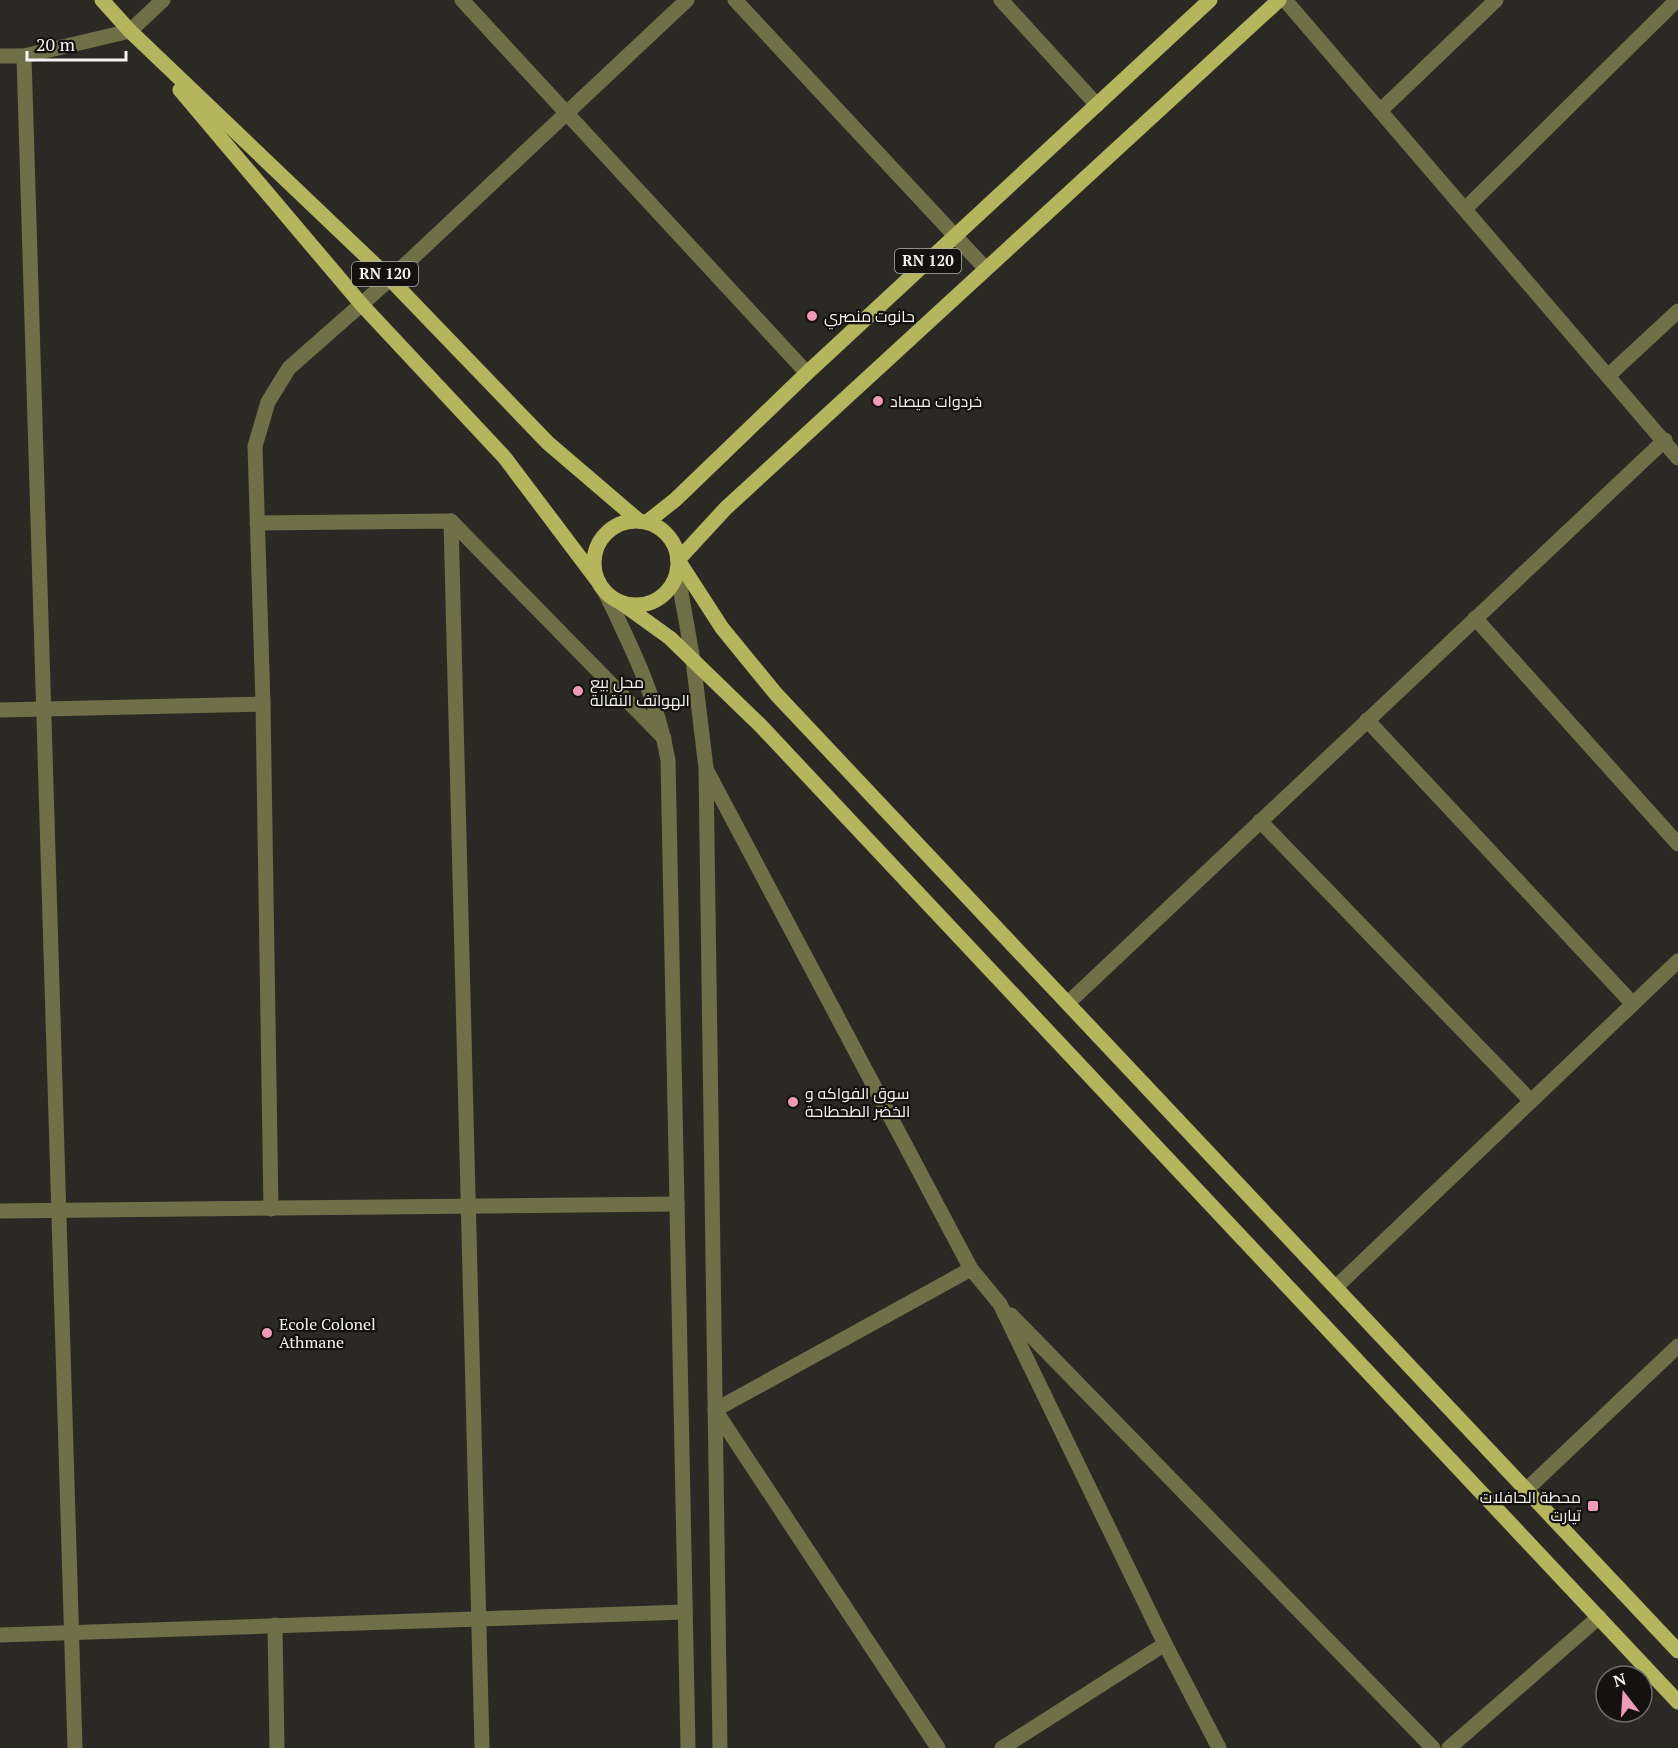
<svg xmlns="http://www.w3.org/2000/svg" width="1678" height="1748" viewBox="0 0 1678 1748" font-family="'PT Serif',Cairo,serif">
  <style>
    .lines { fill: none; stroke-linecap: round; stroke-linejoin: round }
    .minor { stroke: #6f7047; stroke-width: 15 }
    .major { stroke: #b5b55e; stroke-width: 15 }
    .poi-dot { fill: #ef9ab7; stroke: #131210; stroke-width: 2 }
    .labels { text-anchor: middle; stroke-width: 4.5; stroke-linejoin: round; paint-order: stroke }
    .shield { fill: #131210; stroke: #b0b0ad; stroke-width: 1.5 }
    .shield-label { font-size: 15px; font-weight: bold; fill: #f4f3f0 }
    .poi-label { font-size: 16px; fill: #f4f3f0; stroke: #131210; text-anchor: start }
  </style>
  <rect width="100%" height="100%" fill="#2b2924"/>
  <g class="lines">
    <g class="minor">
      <polyline points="462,0 807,373"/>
      <polyline points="735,0 986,269"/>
      <polyline points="1001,0 1097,105"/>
      <polyline points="1285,0 1678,458"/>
      <polyline points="0,56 24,56 130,31 163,0"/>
      <polyline points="24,56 75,1748"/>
      <polyline points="1380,111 1496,0"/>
      <polyline points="1465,209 1677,0"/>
      <polyline points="1609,375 1678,311"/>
      <polyline points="451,521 482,1748"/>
      <polyline points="257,523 451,521 664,738"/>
      <polyline points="677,570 693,660 706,768 720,1748"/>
      <path d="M605,592C632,648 657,698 668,760L688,1748"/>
      <polyline points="1475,618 1678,844"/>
      <polyline points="0,710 263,704"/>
      <polyline points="1367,720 1633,1004"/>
      <polyline points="707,771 971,1269 1000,1304 1165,1644 1219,1748"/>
      <polyline points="1260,821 1531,1101"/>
      <polyline points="1068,1003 1665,440"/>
      <polyline points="271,1209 263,704 255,446 268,402 289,368 390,279 687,0"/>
      <polyline points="0,1211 677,1204"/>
      <polyline points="1336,1287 1678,961"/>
      <polyline points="1011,1315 1433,1748"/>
      <polyline points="1527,1489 1678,1346"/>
      <polyline points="275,1625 277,1748"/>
      <polyline points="0,1635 685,1612"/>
      <polyline points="938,1748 715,1410 971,1269"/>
      <polyline points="1002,1748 1165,1644"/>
      <polyline points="1449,1748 1599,1617"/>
    </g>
    <g class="major">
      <polyline points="102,0 130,31 390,279 548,443 638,520"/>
      <polyline points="1279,0 726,508 678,560 722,628 776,694 1678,1651"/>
      <polyline points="180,90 362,305 505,458 597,580"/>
      <circle cx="636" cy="563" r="42"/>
      <polyline points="647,522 675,500 807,373 1210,0"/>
      <polyline points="620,602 670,638 760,725 1678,1702"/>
    </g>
  </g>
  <g class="poi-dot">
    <circle cx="812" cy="316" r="6"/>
    <circle cx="878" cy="401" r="6"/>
    <circle cx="578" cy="691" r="6"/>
    <circle cx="793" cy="1102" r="6"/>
    <circle cx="267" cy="1333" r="6"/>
    <rect x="1587" y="1500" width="12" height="12" rx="3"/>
  </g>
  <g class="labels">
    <g class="shield">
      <rect x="895" y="249" width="66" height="24" rx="4.5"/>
      <rect x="352" y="262" width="66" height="24" rx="4.5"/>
    </g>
    <g class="shield-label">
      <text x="928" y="266">RN 120</text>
      <text x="385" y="279">RN 120</text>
    </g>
    <g class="poi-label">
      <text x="824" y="322">حانوت منصري</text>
      <text x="890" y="407">خردوات ميصاد</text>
      <text x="590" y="688">محل بيع<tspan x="590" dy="18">الهواتف النقالة</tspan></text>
      <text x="805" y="1099">سوق الفواكه و<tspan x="805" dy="18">الخضر الطحطاحة</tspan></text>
      <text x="279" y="1330">Ecole Colonel<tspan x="279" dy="18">Athmane</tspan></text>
      <text x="1581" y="1503" text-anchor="end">محطة الحافلات<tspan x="1581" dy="18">تيارت</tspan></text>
    </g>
  </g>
  <g transform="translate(1624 1694) rotate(343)"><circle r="28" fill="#131210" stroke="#6d6c6a" stroke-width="1.5"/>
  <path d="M0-4.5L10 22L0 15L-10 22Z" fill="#ef9ab7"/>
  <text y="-9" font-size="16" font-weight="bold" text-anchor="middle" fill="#f4f3f0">N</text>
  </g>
  <path d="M27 51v9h99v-9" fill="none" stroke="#f4f3f0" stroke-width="3"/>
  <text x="36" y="51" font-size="18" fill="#f4f3f0" stroke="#131210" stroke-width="4.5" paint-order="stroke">20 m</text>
</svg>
